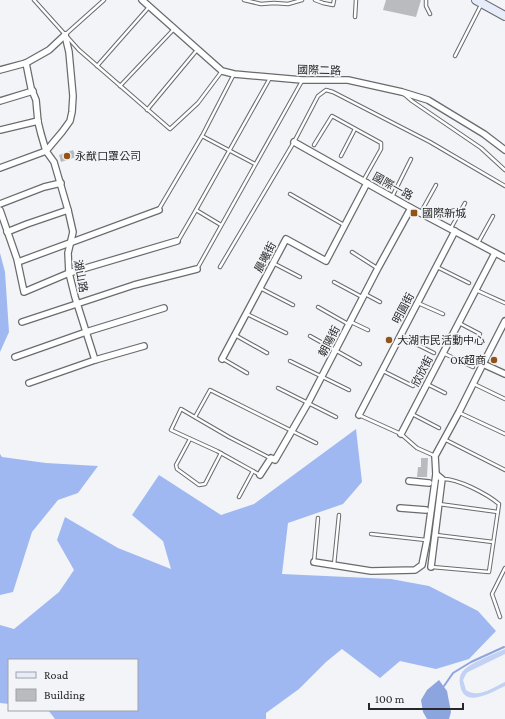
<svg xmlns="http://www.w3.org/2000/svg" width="505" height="719" viewBox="0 0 505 719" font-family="'Crimson Pro','Noto Sans TC',serif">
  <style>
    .green { fill: #c2d1f4 }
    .forest { fill: #a0b8f2 }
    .water { fill: #8da5de }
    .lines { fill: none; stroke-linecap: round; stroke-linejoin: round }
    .stream { stroke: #8da5de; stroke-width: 2 }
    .building { fill: #b9bbbe }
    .lane-casing { stroke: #6a6b6e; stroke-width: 4.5 }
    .street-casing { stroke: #6a6b6e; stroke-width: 8 }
    .secondary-casing { stroke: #6a6b6e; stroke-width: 10 }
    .lane { stroke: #fff; stroke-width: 2.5 }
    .street { stroke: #fff; stroke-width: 5.5 }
    .secondary { stroke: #e6ecfa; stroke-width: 8 }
    .poi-dot { fill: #92531b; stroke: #f2f4f7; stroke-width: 1.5 }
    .labels { text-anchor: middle; stroke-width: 3.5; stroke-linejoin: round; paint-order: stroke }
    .street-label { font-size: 11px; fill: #282829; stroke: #f2f4f7 }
    .poi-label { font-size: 11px; fill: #282829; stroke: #f2f4f7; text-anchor: start }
  </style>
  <rect width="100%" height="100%" fill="#f2f4f7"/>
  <path class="green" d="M505,649V654L468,672L466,674L463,680L466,690C478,699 494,687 505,682V686C492,692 463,710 460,684C459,679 460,674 464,670C472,662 494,654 505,649Z"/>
  <g class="forest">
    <polygon points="0,253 5,272 9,332 0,352"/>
    <polygon points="356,429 362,482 343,504 288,523 282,574 391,579 429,586 478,611 496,631 469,659 436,669 400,661 380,678 342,649 326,662 299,689 266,713 266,719 55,719 48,710 47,710 137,710 137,660 9,660 9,704 0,703 0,625 14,629 59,592 74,570 57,540 65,517 118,548 171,569 163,541 132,515 159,475 221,515 254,504"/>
    <polygon points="0,454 2,457 46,463 98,466 78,493 58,500 32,532 13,592 0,595"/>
  </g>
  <polygon class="water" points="439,680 447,691 451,712 449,719 427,719 423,712 421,700 427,690"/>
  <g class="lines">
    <polyline class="stream" points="444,686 453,673 471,662 504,647"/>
  </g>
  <g class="building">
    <polygon points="386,0 421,0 416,17 383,10"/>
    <polygon points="73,150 76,157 61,162 59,155"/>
    <polygon points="421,458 428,458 427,477 417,477 418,467 421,467"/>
  </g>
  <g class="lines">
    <defs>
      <g id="lane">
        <polyline points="34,0 79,50 170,129 198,103 222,71"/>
        <polyline points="244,0 261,4 274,3 288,4 302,0"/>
        <polyline points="315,0 323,3 333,5 334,0"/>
        <polyline points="426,0 426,6 430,14"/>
        <polyline points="355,17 356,0"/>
        <polyline points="66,34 104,0"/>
        <polyline points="455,56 481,5"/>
        <polyline points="97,66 149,7"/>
        <polyline points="120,86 174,29"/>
        <polyline points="404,94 412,101 481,148 505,170"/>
        <polyline points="147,110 197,50"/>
        <polyline points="202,136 255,164"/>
        <polyline points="314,145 332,116 381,143 381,149 363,181"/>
        <polyline points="341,156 355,129"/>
        <polyline points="290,194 344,225"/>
        <polyline points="392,197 411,159"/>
        <polyline points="159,209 202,136 234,74"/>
        <polyline points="196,210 221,225"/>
        <polyline points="421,212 436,185"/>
        <polyline points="451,228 465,203"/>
        <polyline points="178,241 196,210 270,78"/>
        <polyline points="478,243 493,216"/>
        <polyline points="352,252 377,268"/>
        <polyline points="273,263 300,277"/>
        <polyline points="220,267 294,142 318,96 326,90 333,92 430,142 505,186"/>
        <polyline points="437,267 469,283"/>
        <polyline points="197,269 302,81"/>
        <polyline points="334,282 362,297"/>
        <polyline points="260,288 293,305"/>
        <polyline points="476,290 505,303"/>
        <polyline points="365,294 380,302"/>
        <polyline points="418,303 443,314"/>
        <polyline points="318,307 348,324"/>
        <polyline points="247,314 286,333"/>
        <polyline points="351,322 368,330"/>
        <polyline points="459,323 480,334"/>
        <polyline points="235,335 267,353"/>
        <polyline points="310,336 360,364"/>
        <polyline points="400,336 434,353"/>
        <polyline points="443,353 473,367"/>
        <polyline points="223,359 247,373"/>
        <polyline points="290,361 349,390"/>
        <polyline points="383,371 413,386"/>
        <polyline points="427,384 445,393"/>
        <polyline points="474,384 505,399"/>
        <polyline points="278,388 336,417"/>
        <polyline points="460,413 505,434"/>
        <polyline points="412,414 439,428"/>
        <polyline points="359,415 401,434 417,448 435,456"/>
        <polyline points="195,417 210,390 316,443"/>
        <polyline points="190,439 176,465 177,469 199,485 205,484 221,453"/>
        <polyline points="444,439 505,470"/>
        <polyline points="260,475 217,451 171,430 181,409 229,437 270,458"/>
        <polyline points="239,497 253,471"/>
        <polyline points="439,504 498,512"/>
        <polyline points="371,534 426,540"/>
        <polyline points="436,535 493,542"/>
        <polyline points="314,562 318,518"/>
        <polyline points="334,565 339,515"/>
        <path d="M432,567L489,572L499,504C487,494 457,478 442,479"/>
        <polyline points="500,617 492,594 505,568"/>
      </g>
      <g id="street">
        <polyline points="142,0 222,71 234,74 302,80 348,80 402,92 428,100 484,134 505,150"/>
        <polyline points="26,63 31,88 36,100 38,122 41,134 46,151 54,162 68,210 73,232 68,253 69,273 75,297 95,360"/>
        <polyline points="0,70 26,63 49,50 65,35"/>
        <polyline points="0,101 33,91"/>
        <polyline points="0,130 38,121"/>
        <polyline points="294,142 411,208 505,258"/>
        <polyline points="0,168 46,151 62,132 70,121 72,112 73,96 69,52 65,35"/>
        <polyline points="0,204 44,187 61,183"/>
        <polyline points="0,210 17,259 24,292 69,273 177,241"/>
        <polyline points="7,232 27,224 68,210"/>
        <polyline points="18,262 159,210"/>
        <polyline points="505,321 483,364 505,374"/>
        <polyline points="22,322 134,285 197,269"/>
        <polyline points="15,357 86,332 164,308"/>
        <polyline points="222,359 286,239 326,261 367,183"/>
        <polyline points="29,383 95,360 144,346"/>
        <polyline points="359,415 455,231"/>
        <polyline points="401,434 495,253"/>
        <polyline points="260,475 271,458 275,460 308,403 378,268 411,208"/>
        <polyline points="409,481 429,483"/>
        <polyline points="400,508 426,510"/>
        <polyline points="314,562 371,571 415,570 422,565 427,540 436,474"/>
        <polyline points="431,567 442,479 436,474 435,456 459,412 483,364"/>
      </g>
      <polyline id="secondary" points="476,0 505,16"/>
    </defs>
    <use href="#lane" class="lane-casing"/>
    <use href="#street" class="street-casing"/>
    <use href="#secondary" class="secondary-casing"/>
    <use href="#lane" class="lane"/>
    <use href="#street" class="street"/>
    <use href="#secondary" class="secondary"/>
  </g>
  <g class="poi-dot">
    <circle cx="67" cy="156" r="4"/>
    <rect x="410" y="209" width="8" height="8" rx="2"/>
    <circle cx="389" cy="340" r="4"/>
    <circle cx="494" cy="360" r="4"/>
  </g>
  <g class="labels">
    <g class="street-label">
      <text transform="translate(319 70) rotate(1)" y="4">國際二路</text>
      <text transform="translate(393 186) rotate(29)" y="4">國際一路</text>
      <text transform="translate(265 257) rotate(-62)" y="4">晨曦街</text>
      <text transform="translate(81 276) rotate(79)" y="4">湖山路</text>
      <text transform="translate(403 308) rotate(-62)" y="4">明圓街</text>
      <text transform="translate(329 341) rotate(-63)" y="4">朝陽街</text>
      <text transform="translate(422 371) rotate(-63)" y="4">欣欣街</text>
    </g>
    <g class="poi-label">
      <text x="75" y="160">永猷口罩公司</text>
      <text x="422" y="217">國際新城</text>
      <text x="397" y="344">大湖市民活動中心</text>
      <text x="486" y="364" text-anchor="end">OK超商</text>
    </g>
  </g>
  <rect x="8" y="659" width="130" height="52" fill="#f2f4f7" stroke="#a1a2a5"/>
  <rect x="16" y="672" width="20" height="6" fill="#e6ecfa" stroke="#a1a2a5"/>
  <text x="44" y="679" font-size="12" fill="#282829">Road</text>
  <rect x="16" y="689" width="20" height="12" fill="#b9bbbe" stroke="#a1a2a5"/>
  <text x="44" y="699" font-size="12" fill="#282829">Building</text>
  <path d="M369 703v6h94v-6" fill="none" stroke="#282829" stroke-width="2"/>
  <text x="375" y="703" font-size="12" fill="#282829" stroke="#f2f4f7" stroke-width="3" paint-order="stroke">100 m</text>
</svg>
